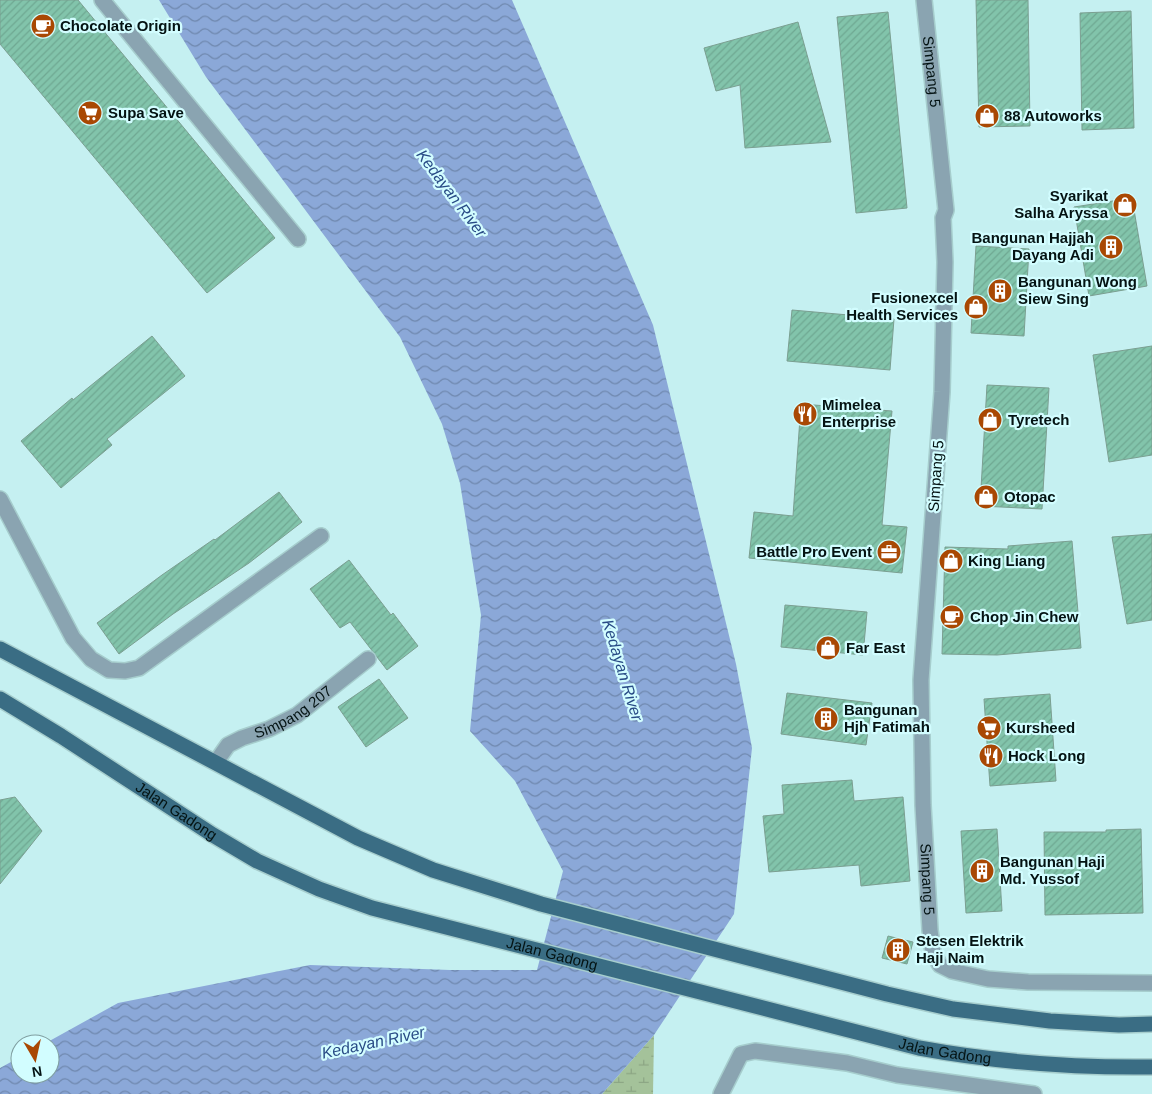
<svg xmlns="http://www.w3.org/2000/svg" width="1152" height="1094" viewBox="0 0 1152 1094" font-family="Arial,sans-serif">
  <style>
    .wetland { fill: url(#wetland-marsh) }
    .water { fill: url(#water-waves) }
    .building { fill: url(#building-hatch); stroke: #7b9f91 }
    .lines { fill: none; stroke-linecap: round; stroke-linejoin: round }
    .street-casing { stroke: #a6cdcd; stroke-width: 18 }
    .primary-casing { stroke: #a6cdcd; stroke-width: 18 }
    .street { stroke: #8aa4b1; stroke-width: 15 }
    .primary { stroke: #3a6d84; stroke-width: 15 }
    .labels { text-anchor: middle; stroke-width: 4.5; stroke-linejoin: round; paint-order: stroke }
    .poi-label { font-size: 15px; font-weight: bold; fill: #041313; stroke: #d2fdff; text-anchor: start }
    .street-label { font-size: 15px; fill: #041313; stroke: #d2fdff }
    .water-label { font-size: 16px; font-style: italic; fill: #284b86; stroke: #d2fdff }
  </style>
  <defs>
    <pattern id="wetland-marsh" width="20" height="14" patternUnits="userSpaceOnUse" patternTransform="scale(1.25)"><rect width="20" height="14" fill="#a4c29a"/><path d="M1 5h8M5 5V1M11 12h8M15 12V8" fill="none" stroke="#8ca684"/></pattern>
    <pattern id="water-waves" width="16" height="10" patternUnits="userSpaceOnUse" patternTransform="scale(1.25)"><rect width="16" height="10" fill="#8ba8d8"/><path d="M0 5q4-4 8 0t8 0" fill="none" stroke="#6f88ae"/></pattern>
    <pattern id="building-hatch" width="6" height="6" patternUnits="userSpaceOnUse" patternTransform="scale(1.25)"><rect width="6" height="6" fill="#82c4ab"/><path d="M-1 1l2-2M0 6l6-6M5 7l2-2" fill="none" stroke="#6fa892"/></pattern>
  </defs>
  <rect width="100%" height="100%" fill="#c5f0f1"/>
  <polygon class="wetland" points="654,1035 653,1094 602,1094"/>
  <polygon class="water" points="159,0 512,0 653,325 736,664 752,748 734,914 654,1035 602,1094 0,1094 0,1068 20,1057 20,1074 50,1074 50,1044 44,1044 118,1003 310,965 450,970 537,970 563,871 515,781 470,731 481,615 460,483 442,424 400,337 206,77"/>
  <g class="building">
    <polygon points="0,0 78,0 275,238 207,293 0,44"/>
    <polygon points="976,0 1028,0 1030,126 979,127"/>
    <polygon points="1131,11 1134,128 1082,130 1080,13"/>
    <polygon points="888,12 907,208 856,213 837,17"/>
    <polygon points="798,22 831,142 745,148 740,85 716,91 704,48"/>
    <polygon points="1132,198 1147,286 1089,296 1074,207"/>
    <polygon points="976,246 1029,249 1024,336 971,333"/>
    <polygon points="792,310 894,319 890,370 787,361"/>
    <polygon points="152,336 185,376 107,439 112,445 61,488 21,441 72,398 73,400"/>
    <polygon points="1152,346 1152,455 1109,462 1093,355"/>
    <polygon points="987,385 1049,388 1042,509 980,506"/>
    <polygon points="801,404 892,411 882,525 907,527 902,573 749,558 754,512 793,516"/>
    <polygon points="279,492 302,522 249,563 173,614 119,654 97,623 162,575 214,539 215,540"/>
    <polygon points="1152,534 1152,620 1127,624 1112,537"/>
    <polygon points="1072,541 1081,648 997,655 942,654 945,547 1008,549 1008,546"/>
    <polygon points="349,560 391,615 393,613 418,646 387,670 350,622 340,628 310,589"/>
    <polygon points="785,605 867,612 863,655 781,647"/>
    <polygon points="379,679 408,718 366,747 338,707"/>
    <polygon points="787,693 872,703 866,745 781,734"/>
    <polygon points="1050,694 1056,781 990,786 984,699"/>
    <polygon points="852,780 854,801 903,797 910,881 861,886 859,865 769,872 763,816 784,814 782,785"/>
    <polygon points="15,797 42,831 0,884 0,800"/>
    <polygon points="997,829 1002,911 966,913 961,831"/>
    <polygon points="1141,829 1143,913 1045,915 1044,832 1106,832 1106,830"/>
    <polygon points="888,936 913,942 907,964 882,958"/>
  </g>
  <g class="lines">
    <defs>
      <g id="street">
        <polyline points="102,0 298,239"/>
        <path id="s1" d="M924,0L946,210L943,218L945,262L942,392L921,680L923,805L930,930L933,953L940,965L952,971L988,979L1028,982L1152,983"/>
        <polyline points="0,499 73,638 91,659 109,670 125,671 139,668 321,536"/>
        <path id="s2" d="M216,762L228,745L242,738L269,729L297,715L368,659"/>
        <polyline points="721,1094 741,1054 755,1051 847,1063 897,1075 1034,1094"/>
      </g>
      <g id="primary">
        <polyline points="0,649 358,838 433,870 541,904 887,994 953,1009 1050,1021 1119,1025 1152,1024"/>
        <path id="s3" d="M0,699L61,736L213,835L257,861L319,889L372,908L919,1048C996,1062 1074,1068 1152,1067"/>
      </g>
    </defs>
    <use href="#street" class="street-casing"/>
    <use href="#primary" class="primary-casing"/>
    <use href="#street" class="street"/>
    <use href="#primary" class="primary"/>
  </g>
  <defs>
    <symbol id="cafe-disc" viewBox="-11 -11 22 22"><circle r="9.5" fill="#a94803" stroke="#d2fdff"/><path d="M-5.5-4.5H6V0H3Q3 3.5 0 3.5H-2.5Q-5.5 3.5-5.5 0ZM3-3.2v2h1.7v-2ZM-6 4.5H4V6H-6Z" fill="#fff"/></symbol>
    <symbol id="supermarket-disc" viewBox="-11 -11 22 22"><circle r="9.5" fill="#a94803" stroke="#d2fdff"/><path d="M-6-5.5h2.5l.6 2H6L4.5 2H-2.5L-4.4-4H-6ZM-1.5 3.2a1.3 1.3 0 1 0 .1 0ZM3 3.2a1.3 1.3 0 1 0 .1 0Z" fill="#fff"/></symbol>
    <symbol id="shop-disc" viewBox="-11 -11 22 22"><circle r="9.5" fill="#a94803" stroke="#d2fdff"/><path d="M-5-2.5h2.3a2.7 3.5 0 0 1 5.4 0H5L5.5 6h-11ZM-1.5-2.5h3a1.5 2.3 0 0 0-3 0Z" fill="#fff"/></symbol>
    <symbol id="building-disc" viewBox="-11 -11 22 22"><circle r="9.5" fill="#a94803" stroke="#d2fdff"/><path d="M-4-6H4V6H1V3H-1V6H-4ZM-2.5-4.3h1.7v1.8h-1.7ZM.8-4.3h1.7v1.8H.8ZM-2.5-1h1.7V.8h-1.7ZM.8-1h1.7V.8H.8Z" fill="#fff"/></symbol>
    <symbol id="restaurant-disc" viewBox="-11 -11 22 22"><circle r="9.5" fill="#a94803" stroke="#d2fdff"/><path d="M-5-6h1v4h1v-4h1v4h1v-4h1v5L-1.5 .5V6h-2V.5L-5-1ZM5-6V6H3V1.5H1.5Q1.5-4 5-6Z" fill="#fff"/></symbol>
    <symbol id="office-disc" viewBox="-11 -11 22 22"><circle r="9.5" fill="#a94803" stroke="#d2fdff"/><path d="M-6-3h4V-5.5h4V-3h4V5H-6ZM-1-4.5V-3h2v-1.5ZM-6 0V1H6V0Z" fill="#fff"/></symbol>
  </defs>
  <g fill-rule="evenodd">
    <use href="#cafe-disc" x="29" y="12" width="28" height="28"/>
    <use href="#supermarket-disc" x="76" y="99" width="28" height="28"/>
    <use href="#shop-disc" x="973" y="102" width="28" height="28"/>
    <use href="#shop-disc" x="1111" y="191" width="28" height="28"/>
    <use href="#building-disc" x="1097" y="233" width="28" height="28"/>
    <use href="#building-disc" x="986" y="277" width="28" height="28"/>
    <use href="#shop-disc" x="962" y="293" width="28" height="28"/>
    <use href="#restaurant-disc" x="791" y="400" width="28" height="28"/>
    <use href="#shop-disc" x="976" y="406" width="28" height="28"/>
    <use href="#shop-disc" x="972" y="483" width="28" height="28"/>
    <use href="#office-disc" x="875" y="538" width="28" height="28"/>
    <use href="#shop-disc" x="937" y="547" width="28" height="28"/>
    <use href="#cafe-disc" x="938" y="603" width="28" height="28"/>
    <use href="#shop-disc" x="814" y="634" width="28" height="28"/>
    <use href="#building-disc" x="812" y="705" width="28" height="28"/>
    <use href="#supermarket-disc" x="975" y="714" width="28" height="28"/>
    <use href="#restaurant-disc" x="977" y="742" width="28" height="28"/>
    <use href="#building-disc" x="968" y="857" width="28" height="28"/>
    <use href="#building-disc" x="884" y="936" width="28" height="28"/>
  </g>
  <g class="labels">
    <g class="poi-label">
      <text x="60" y="31">Chocolate Origin</text>
      <text x="108" y="118">Supa Save</text>
      <text x="1004" y="121">88 Autoworks</text>
      <text x="1108" y="201" text-anchor="end">Syarikat<tspan x="1108" dy="17">Salha Aryssa</tspan></text>
      <text x="1094" y="243" text-anchor="end">Bangunan Hajjah<tspan x="1094" dy="17">Dayang Adi</tspan></text>
      <text x="1018" y="287">Bangunan Wong<tspan x="1018" dy="17">Siew Sing</tspan></text>
      <text x="958" y="303" text-anchor="end">Fusionexcel<tspan x="958" dy="17">Health Services</tspan></text>
      <text x="822" y="410">Mimelea<tspan x="822" dy="17">Enterprise</tspan></text>
      <text x="1008" y="425">Tyretech</text>
      <text x="1004" y="502">Otopac</text>
      <text x="872" y="557" text-anchor="end">Battle Pro Event</text>
      <text x="968" y="566">King Liang</text>
      <text x="970" y="622">Chop Jin Chew</text>
      <text x="846" y="653">Far East</text>
      <text x="844" y="715">Bangunan<tspan x="844" dy="17">Hjh Fatimah</tspan></text>
      <text x="1006" y="733">Kursheed</text>
      <text x="1008" y="761">Hock Long</text>
      <text x="1000" y="867">Bangunan Haji<tspan x="1000" dy="17">Md. Yussof</tspan></text>
      <text x="916" y="946">Stesen Elektrik<tspan x="916" dy="17">Haji Naim</tspan></text>
    </g>
    <g class="street-label">
      <text dy="5" stroke="none"><textPath href="#s1" startOffset="72">Simpang 5</textPath></text>
      <text transform="translate(936 476) rotate(-86)" y="5">Simpang 5</text>
      <text dy="5" stroke="none"><textPath href="#s2" startOffset="94">Simpang 207</textPath></text>
      <text dy="5" stroke="none"><textPath href="#s3" startOffset="209">Jalan Gadong</textPath></text>
      <text dy="5" stroke="none"><textPath href="#s1" startOffset="882">Simpang 5</textPath></text>
      <text dy="5" stroke="none"><textPath href="#s3" startOffset="614">Jalan Gadong</textPath></text>
      <text dy="5" stroke="none"><textPath href="#s3" startOffset="1019">Jalan Gadong</textPath></text>
    </g>
    <g class="water-label">
      <text transform="translate(452 193) rotate(53)" y="6">Kedayan River</text>
      <text transform="translate(623 670) rotate(73)" y="6">Kedayan River</text>
      <text transform="translate(373 1042) rotate(-12)" y="6">Kedayan River</text>
    </g>
  </g>
  <g transform="translate(35 1059) rotate(171)"><circle r="24" fill="#d2fdff" stroke="#809fa1"/>
  <path d="M0-4L9 19L0 12L-9 19Z" fill="#a94803"/>
  <text y="-8" font-size="14" font-weight="bold" text-anchor="middle" fill="#041313">N</text>
  </g>
</svg>
